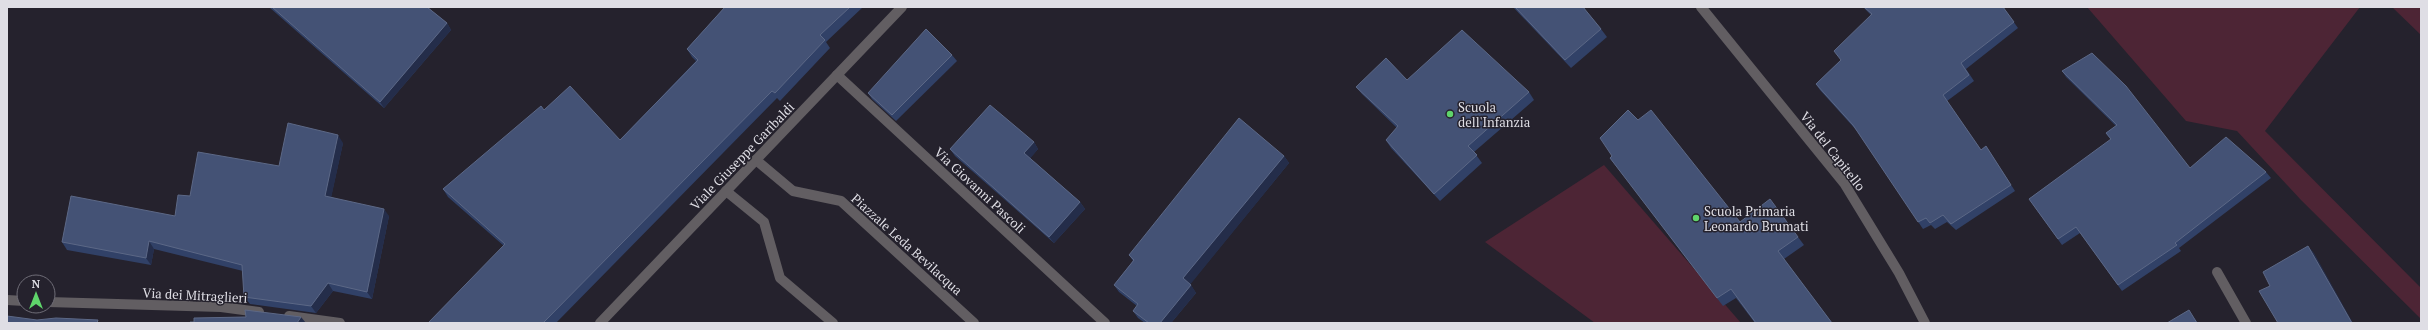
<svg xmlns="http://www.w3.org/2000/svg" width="2428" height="330" viewBox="0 0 2428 330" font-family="'PT Serif',serif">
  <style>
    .green { fill: #4d2535 }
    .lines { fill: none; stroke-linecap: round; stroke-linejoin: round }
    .lane { stroke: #625e62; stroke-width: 10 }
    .street { stroke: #625e62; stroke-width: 10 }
    .wall { fill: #314167 }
    .shaded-wall { fill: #242d4a }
    .building { fill: #445275; stroke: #5c6886 }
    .poi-dot { fill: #5fd56b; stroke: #25222d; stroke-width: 1.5 }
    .labels { text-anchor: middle; stroke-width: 3; stroke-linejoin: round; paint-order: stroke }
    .poi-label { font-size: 13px; fill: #dfdee5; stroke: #25222d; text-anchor: start }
    .street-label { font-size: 13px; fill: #dfdee5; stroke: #25222d }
  </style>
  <rect width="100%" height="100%" fill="#25222d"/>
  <g class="green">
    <polygon points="2087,7 2360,7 2265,131 2421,288 2421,319 2301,200 2237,131 2186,121"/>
    <polygon points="2392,7 2421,7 2421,35"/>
    <polygon points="1604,165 1741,323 1595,323 1485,242"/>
  </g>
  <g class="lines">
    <g class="lane">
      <polyline points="756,160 793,191 841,201 974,323"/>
      <polyline points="726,191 764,222 780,278 833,323"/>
    </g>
    <g class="street">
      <polyline points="1701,7 1844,183 1899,273 1925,323"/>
      <polyline points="837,75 1105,323"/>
      <polyline points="2217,272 2246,323"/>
      <polyline points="7,300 24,301"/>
      <polyline points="48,302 221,307 259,312"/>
      <polyline points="289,316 340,323"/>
      <polyline points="600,323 902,7"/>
    </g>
  </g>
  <g class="wall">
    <polygon points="269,7 427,7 447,23 451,30 384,108"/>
    <polygon points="725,7 863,7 826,42 830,48 780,101 777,98 556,323 428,323 504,246 448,197 443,189 544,110 620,140 696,61 692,57 687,49"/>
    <polygon points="1513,7 1583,7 1601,29 1607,37 1571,68"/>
    <polygon points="1863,7 2003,7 2018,28 1966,69 1974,81 1947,101 1981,150 1986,146 2015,191 1956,230 1947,222 1935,229 1931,225 1923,229 1857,131 1820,90 1816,84 1841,60 1871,15"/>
    <polygon points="952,55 957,61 896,121 872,99 868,93"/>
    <polygon points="2062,71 2190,168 2266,172 2271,178 2179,248 2181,251 2122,291 2080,233 2062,245 2029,199 2111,140 2106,133 2116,126 2066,77"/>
    <polygon points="1407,80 1529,92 1534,100 1474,152 1482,163 1440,201 1391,148 1386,140 1397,128 1362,94 1356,87"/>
    <polygon points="1638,120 1740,222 1798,237 1804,245 1784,259 1832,323 1755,323 1736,298 1723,306 1610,158 1612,156"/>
    <polygon points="1034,142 1038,149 1030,158 1080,202 1085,209 1054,243 955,156 950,149"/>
    <polygon points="343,143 331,197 389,216 372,299 333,291 316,313 250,304 244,297 243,271 154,249 151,265 67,250 62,242 175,216 190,196 279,166"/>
    <polygon points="1284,156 1289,163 1190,284 1196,293 1171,323 1145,323 1138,318 1133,311 1137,306 1119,292 1114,285 1133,261 1129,255"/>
  </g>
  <g class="shaded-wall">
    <polygon points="447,23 451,30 384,108 380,102"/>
    <polygon points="338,135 343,143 330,203 325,196"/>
    <polygon points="1034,142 1038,149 1029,160 1024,153"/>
    <polygon points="1284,156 1289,163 1189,286 1183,278"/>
    <polygon points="1080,202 1085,209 1054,243 1049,237"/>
    <polygon points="384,209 389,216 372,299 367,292"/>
    <polygon points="149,241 154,249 151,265 146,258"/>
    <polygon points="2308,246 2314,253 2353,323 2352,323"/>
    <polygon points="328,283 333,291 316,313 311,306"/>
    <polygon points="1191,285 1196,293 1171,323 1160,323"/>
    <polygon points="2189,310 2195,319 2198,323 2197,323"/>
    <polygon points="301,317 306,323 297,323"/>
  </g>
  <g class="building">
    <polygon points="272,7 427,7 447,23 380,102"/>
    <polygon points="725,7 850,7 820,35 825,40 775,93 772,91 543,323 428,323 505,244 443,189 541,106 544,110 570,86 620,140 698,60 687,49"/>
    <polygon points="1515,7 1583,7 1601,29 1565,60"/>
    <polygon points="1864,7 2003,7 2014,22 1961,63 1969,75 1943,95 1981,150 1986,146 2011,185 1951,224 1943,215 1930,223 1926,218 1918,222 1853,125 1816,84 1841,60 1834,51 1872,14"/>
    <polygon points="926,29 952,55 892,115 868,93"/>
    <polygon points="1462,30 1529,92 1468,146 1477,155 1434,194 1386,140 1398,126 1356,87 1386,58 1407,80"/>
    <polygon points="2092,53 2126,86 2190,168 2226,137 2266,172 2175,243 2177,245 2118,285 2076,227 2058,239 2029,199 2111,139 2106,133 2117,125 2062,71"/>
    <polygon points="990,105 1034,142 1024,153 1080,202 1049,237 950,149"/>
    <polygon points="1628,110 1638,120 1651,110 1740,222 1770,199 1798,237 1778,251 1832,323 1756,323 1731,289 1717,298 1610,158 1612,156 1600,138"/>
    <polygon points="1239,118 1284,156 1183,278 1191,285 1160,323 1149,323 1133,311 1138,304 1114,285 1134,260 1129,255"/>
    <polygon points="288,123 338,135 325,196 384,209 367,292 328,283 311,306 244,297 242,265 149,241 146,258 62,242 71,196 175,216 178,195 190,196 198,152 279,166"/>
    <polygon points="2308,246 2352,323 2278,323 2259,291 2270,286 2263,272"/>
    <polygon points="245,310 301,317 297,323 190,323 190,322 194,322 194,318 246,317"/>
    <polygon points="2189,310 2197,323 2167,323"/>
    <polygon points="7,316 37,320 56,318 98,320 97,323 7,323"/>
  </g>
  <g class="poi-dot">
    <circle cx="1450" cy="114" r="4"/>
    <circle cx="1696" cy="218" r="4"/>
  </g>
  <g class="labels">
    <g class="poi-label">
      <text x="1458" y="112">Scuola<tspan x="1458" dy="15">dell'Infanzia</tspan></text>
      <text x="1704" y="216">Scuola Primaria<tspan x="1704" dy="15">Leonardo Brumati</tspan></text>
    </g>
    <g class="street-label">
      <text transform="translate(1833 151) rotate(52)" y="5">Via del Capitello</text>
      <text transform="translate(742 156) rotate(-46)" y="5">Viale Giuseppe Garibaldi</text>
      <text transform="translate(980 190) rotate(43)" y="5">Via Giovanni Pascoli</text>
      <text transform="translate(907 244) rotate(42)" y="5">Piazzale Leda Bevilacqua</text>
      <text transform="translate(195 295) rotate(3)" y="5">Via dei Mitraglieri</text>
    </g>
  </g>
  <rect width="2428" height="330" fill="none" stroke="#dfdee5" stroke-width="16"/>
  <g transform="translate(36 294)"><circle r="19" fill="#25222d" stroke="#6f6d77"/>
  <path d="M0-3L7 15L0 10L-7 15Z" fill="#5fd56b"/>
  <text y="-6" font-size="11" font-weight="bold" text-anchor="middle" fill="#dfdee5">N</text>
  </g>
</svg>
